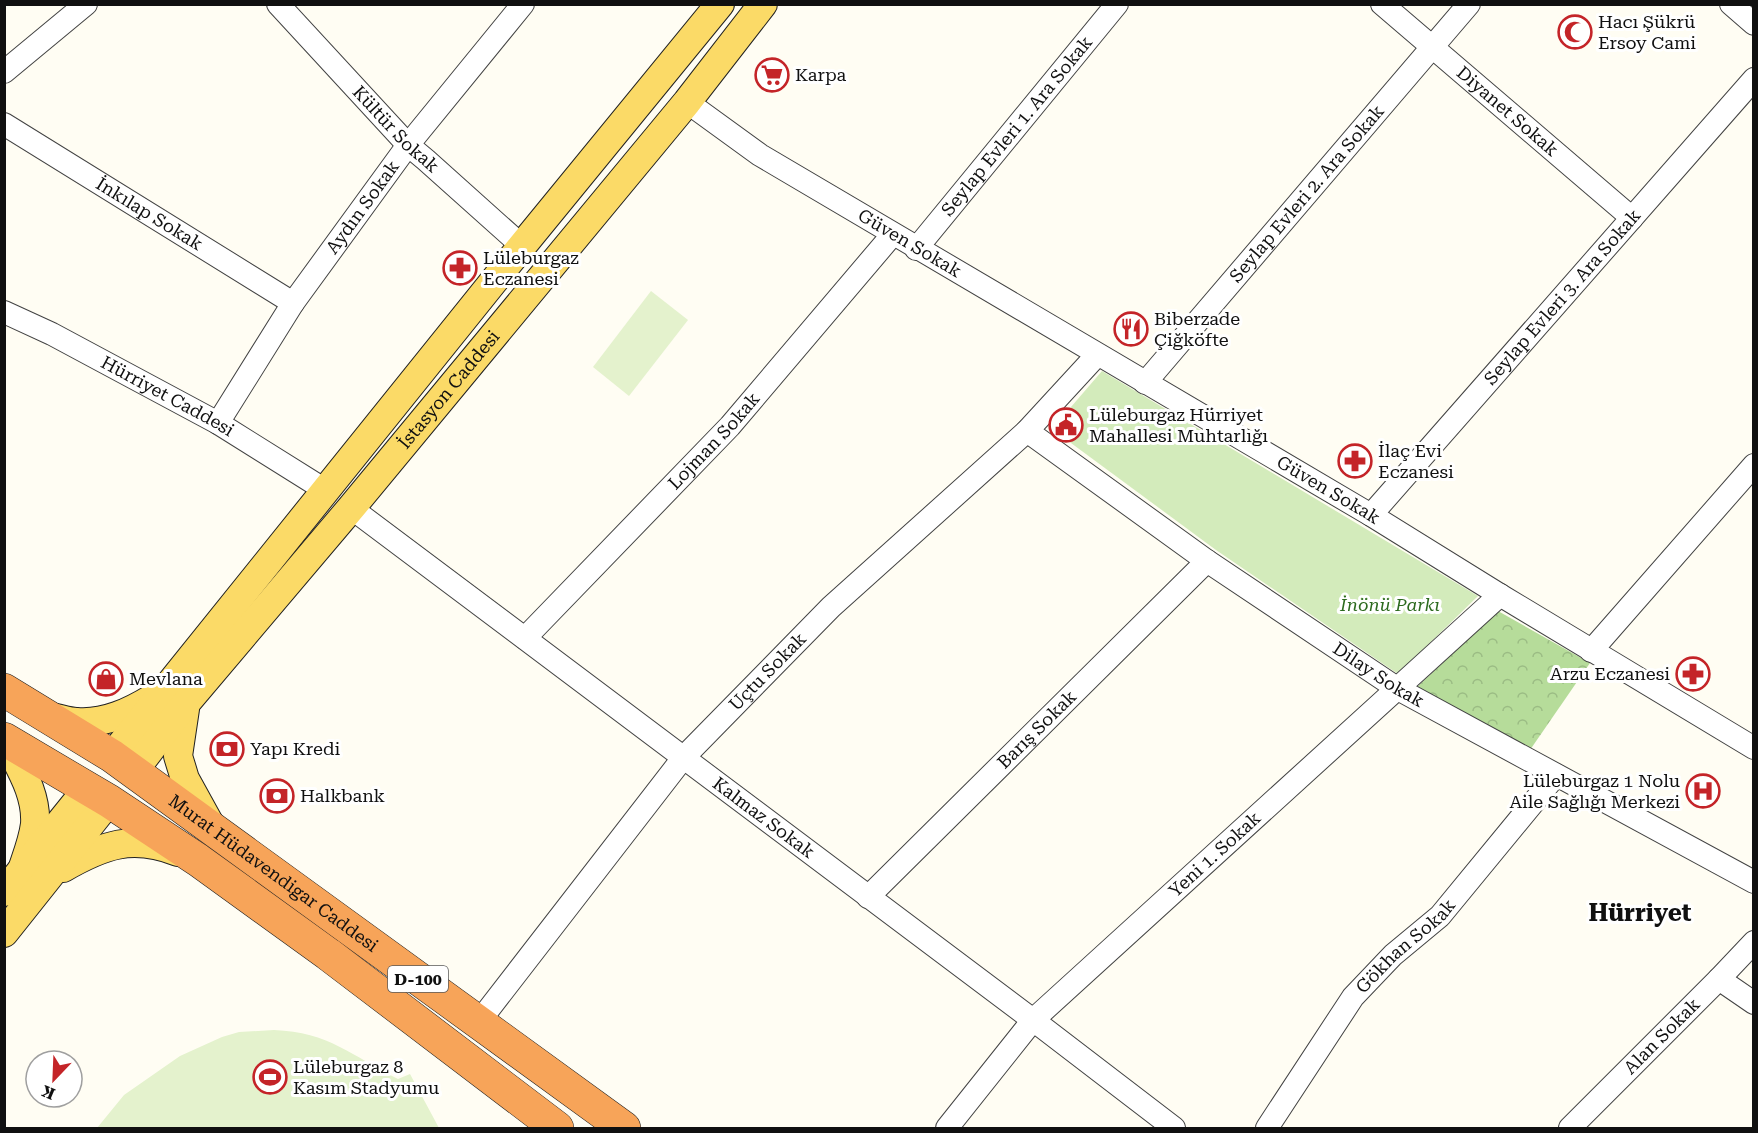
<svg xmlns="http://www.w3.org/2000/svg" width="1758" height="1133" viewBox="0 0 1758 1133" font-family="'Roboto Serif',serif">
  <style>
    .grass { fill: #d3ebbb }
    .forest { fill: url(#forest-crowns) }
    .pitch { fill: #e4f2cd }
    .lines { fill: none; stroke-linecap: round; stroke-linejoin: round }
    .minor-casing { stroke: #434343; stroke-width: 24 }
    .major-casing { stroke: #212121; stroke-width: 30 }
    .highway-casing { stroke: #212121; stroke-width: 34 }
    .minor { stroke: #fff; stroke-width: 22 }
    .major { stroke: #fbda67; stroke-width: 28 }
    .highway { stroke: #f7a459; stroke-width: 33 }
    .labels { text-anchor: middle; stroke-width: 6; stroke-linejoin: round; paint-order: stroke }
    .shield { fill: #fff; stroke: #585858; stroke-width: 1.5 }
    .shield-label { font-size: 16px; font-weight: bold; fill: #101010 }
    .poi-label { font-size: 18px; fill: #101010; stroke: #fff; text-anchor: start }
    .street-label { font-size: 18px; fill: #101010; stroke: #fff }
    .park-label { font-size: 18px; font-style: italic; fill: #2c6a1e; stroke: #fff }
    .district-label { font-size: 24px; font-weight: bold; fill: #101010; stroke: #fff }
  </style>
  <defs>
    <pattern id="forest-crowns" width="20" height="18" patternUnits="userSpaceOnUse" patternTransform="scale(1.5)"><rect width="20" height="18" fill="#b6dc9a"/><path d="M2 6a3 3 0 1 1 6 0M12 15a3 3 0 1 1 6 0" fill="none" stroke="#9bbc84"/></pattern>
  </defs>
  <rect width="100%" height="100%" fill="#fffdf3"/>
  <polygon class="grass" points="1102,371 1478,596 1398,674 1216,550 1052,429"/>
  <polygon class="forest" points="1498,611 1590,663 1530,750 1417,687"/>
  <g class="pitch">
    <polygon points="651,291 688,320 629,396 593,367"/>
    <path d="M274,1030C329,1032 352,1056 398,1079L410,1074L439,1128H97L124,1095L180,1056L222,1037L239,1032Z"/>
  </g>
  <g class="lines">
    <defs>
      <g id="minor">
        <path id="s1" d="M278,4L408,145L426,160L522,246"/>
        <path id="s2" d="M1382,4L1632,218"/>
        <polyline points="1731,4 1754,24"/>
        <polyline points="4,72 86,4"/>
        <path id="s3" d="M687,102L760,155L1371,515L1500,595L1754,748"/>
        <path id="s4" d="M4,124L293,303"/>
        <path id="s5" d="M916,249L1117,4"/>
        <path id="s6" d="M4,312L52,334L218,423L325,490"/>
        <path id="s7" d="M1145,383L1469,4"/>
        <path id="s8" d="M218,423L293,303L408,145L523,4"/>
        <path id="s9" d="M1027,431L1207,561L1398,689L1754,882"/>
        <path id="s10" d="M351,508L1033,1020L1174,1128"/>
        <path id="s11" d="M1371,515L1754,79"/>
        <path id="s12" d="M525,638L730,426L893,234"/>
        <polyline points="1591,651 1754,465"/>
        <path id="s13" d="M868,897L1207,561"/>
        <polyline points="1719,979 1754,1003"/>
        <path id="s14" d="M478,1023L683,758L831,607L1027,431L1097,355"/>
        <path id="s15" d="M947,1128L1033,1020L1500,595"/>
        <path id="s16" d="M1267,1128L1353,997L1393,955L1440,916L1556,775"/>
        <path id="s17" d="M1570,1128L1719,979L1754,942"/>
      </g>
      <g id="major">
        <polyline points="185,709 178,756 185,779 212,828"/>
        <path d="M50,717C59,718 68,722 77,722C105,724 130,712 153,698"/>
        <path d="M6,740C19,767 37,793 35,824C33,840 27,855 22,870"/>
        <polyline points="112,756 522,246 720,4"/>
        <path id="s18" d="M133,772L186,703L351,508L687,102L763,4"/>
        <path d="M63,868C103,845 132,834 178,852"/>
        <polyline points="4,892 88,788"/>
        <polyline points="4,933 109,801"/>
      </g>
      <g id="highway">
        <path id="s19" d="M4,690L112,756L624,1128"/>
        <polyline points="4,739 109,801 198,860 328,954 557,1128"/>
      </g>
    </defs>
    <use href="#minor" class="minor-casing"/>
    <use href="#major" class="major-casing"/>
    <use href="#highway" class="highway-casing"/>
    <use href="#minor" class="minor"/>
    <use href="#major" class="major"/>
    <use href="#highway" class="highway"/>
  </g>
  <defs>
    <symbol id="mosque-ring" viewBox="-11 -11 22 22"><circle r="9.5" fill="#fff" stroke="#c42428" stroke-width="1.5"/><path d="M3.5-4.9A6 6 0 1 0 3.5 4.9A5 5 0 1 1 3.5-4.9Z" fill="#c42428"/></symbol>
    <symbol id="supermarket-ring" viewBox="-11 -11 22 22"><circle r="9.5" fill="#fff" stroke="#c42428" stroke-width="1.5"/><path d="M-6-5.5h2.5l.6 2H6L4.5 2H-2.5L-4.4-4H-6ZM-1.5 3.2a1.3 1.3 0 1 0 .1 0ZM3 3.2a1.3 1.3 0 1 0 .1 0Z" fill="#c42428"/></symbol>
    <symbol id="pharmacy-ring" viewBox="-11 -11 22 22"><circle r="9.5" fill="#fff" stroke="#c42428" stroke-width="1.5"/><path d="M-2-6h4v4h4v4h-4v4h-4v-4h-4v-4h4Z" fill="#c42428"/></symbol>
    <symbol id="restaurant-ring" viewBox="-11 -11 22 22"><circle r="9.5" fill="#fff" stroke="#c42428" stroke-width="1.5"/><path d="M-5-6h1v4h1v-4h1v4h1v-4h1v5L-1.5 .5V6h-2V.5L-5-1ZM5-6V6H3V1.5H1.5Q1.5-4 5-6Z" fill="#c42428"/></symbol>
    <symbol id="civic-ring" viewBox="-11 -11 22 22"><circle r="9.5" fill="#fff" stroke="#c42428" stroke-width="1.5"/><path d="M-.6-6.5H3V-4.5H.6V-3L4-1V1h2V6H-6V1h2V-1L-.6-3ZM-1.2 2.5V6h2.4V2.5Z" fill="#c42428"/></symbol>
    <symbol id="shop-ring" viewBox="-11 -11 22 22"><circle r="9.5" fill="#fff" stroke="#c42428" stroke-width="1.5"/><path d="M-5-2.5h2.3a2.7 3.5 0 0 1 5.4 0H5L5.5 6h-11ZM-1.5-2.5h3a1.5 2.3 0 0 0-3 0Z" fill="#c42428"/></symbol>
    <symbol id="bank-ring" viewBox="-11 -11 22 22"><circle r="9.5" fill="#fff" stroke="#c42428" stroke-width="1.5"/><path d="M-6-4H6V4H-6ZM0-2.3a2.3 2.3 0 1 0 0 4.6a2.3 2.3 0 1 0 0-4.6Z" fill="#c42428"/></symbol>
    <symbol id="hospital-ring" viewBox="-11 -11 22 22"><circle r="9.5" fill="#fff" stroke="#c42428" stroke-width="1.5"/><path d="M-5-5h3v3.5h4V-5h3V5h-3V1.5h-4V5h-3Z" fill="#c42428"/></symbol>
    <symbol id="stadium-ring" viewBox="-11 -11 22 22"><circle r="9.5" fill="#fff" stroke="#c42428" stroke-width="1.5"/><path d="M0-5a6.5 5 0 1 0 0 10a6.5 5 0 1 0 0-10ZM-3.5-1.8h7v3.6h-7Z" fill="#c42428"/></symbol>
  </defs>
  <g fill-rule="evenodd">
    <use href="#mosque-ring" x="1556" y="13" width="38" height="38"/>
    <use href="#supermarket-ring" x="753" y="56" width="38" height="38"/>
    <use href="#pharmacy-ring" x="441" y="249" width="38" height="38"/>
    <use href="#restaurant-ring" x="1112" y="310" width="38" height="38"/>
    <use href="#civic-ring" x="1047" y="406" width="38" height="38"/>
    <use href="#pharmacy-ring" x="1336" y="442" width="38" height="38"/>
    <use href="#pharmacy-ring" x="1674" y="655" width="38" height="38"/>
    <use href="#shop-ring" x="87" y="660" width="38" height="38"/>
    <use href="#bank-ring" x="208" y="730" width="38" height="38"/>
    <use href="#hospital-ring" x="1684" y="772" width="38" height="38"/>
    <use href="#bank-ring" x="258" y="777" width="38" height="38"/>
    <use href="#stadium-ring" x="251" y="1058" width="38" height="38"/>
  </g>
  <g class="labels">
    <rect class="shield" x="388" y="966" width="60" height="26" rx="4.5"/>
    <g class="shield-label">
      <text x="418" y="985">D-100</text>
    </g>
    <g class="poi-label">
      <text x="1598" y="28">Hacı Şükrü<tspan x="1598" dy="21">Ersoy Cami</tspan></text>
      <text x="795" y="81">Karpa</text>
      <text x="483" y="264">Lüleburgaz<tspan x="483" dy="21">Eczanesi</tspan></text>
      <text x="1154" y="325">Biberzade<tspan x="1154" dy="21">Çiğköfte</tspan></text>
      <text x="1089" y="421">Lüleburgaz Hürriyet<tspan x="1089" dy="21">Mahallesi Muhtarlığı</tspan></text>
      <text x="1378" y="457">İlaç Evi<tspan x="1378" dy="21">Eczanesi</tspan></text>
      <text x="1670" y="680" text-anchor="end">Arzu Eczanesi</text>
      <text x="129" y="685">Mevlana</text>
      <text x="250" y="755">Yapı Kredi</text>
      <text x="1680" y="787" text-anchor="end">Lüleburgaz 1 Nolu<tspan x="1680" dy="21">Aile Sağlığı Merkezi</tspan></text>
      <text x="300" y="802">Halkbank</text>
      <text x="293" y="1073">Lüleburgaz 8<tspan x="293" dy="21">Kasım Stadyumu</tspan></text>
    </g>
    <g class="street-label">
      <text dy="6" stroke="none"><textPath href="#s2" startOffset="165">Diyanet Sokak</textPath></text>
      <text dy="6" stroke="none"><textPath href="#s5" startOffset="159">Seylap Evleri 1. Ara Sokak</textPath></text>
      <text dy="6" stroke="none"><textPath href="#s1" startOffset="172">Kültür Sokak</textPath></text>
      <text dy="6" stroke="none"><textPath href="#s7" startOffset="249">Seylap Evleri 2. Ara Sokak</textPath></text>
      <text dy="6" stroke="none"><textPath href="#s8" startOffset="260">Aydın Sokak</textPath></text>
      <text dy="6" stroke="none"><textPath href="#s4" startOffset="171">İnkılap Sokak</textPath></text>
      <text dy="6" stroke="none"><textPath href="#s3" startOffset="264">Güven Sokak</textPath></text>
      <text dy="6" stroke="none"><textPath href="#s11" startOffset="290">Seylap Evleri 3. Ara Sokak</textPath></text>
      <text dy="6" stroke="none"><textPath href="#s18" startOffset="496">İstasyon Caddesi</textPath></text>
      <text dy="6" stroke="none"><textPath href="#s6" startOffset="184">Hürriyet Caddesi</textPath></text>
      <text dy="6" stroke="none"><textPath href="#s12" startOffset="273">Lojman Sokak</textPath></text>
      <text dy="6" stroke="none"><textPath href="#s3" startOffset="750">Güven Sokak</textPath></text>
      <text dy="6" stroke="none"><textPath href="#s14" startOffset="456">Uçtu Sokak</textPath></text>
      <text dy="6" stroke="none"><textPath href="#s9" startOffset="428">Dilay Sokak</textPath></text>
      <text dy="6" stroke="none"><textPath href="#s13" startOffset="238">Barış Sokak</textPath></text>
      <text dy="6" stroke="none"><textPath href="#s10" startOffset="516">Kalmaz Sokak</textPath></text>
      <text dy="6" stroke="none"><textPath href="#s15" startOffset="384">Yeni 1. Sokak</textPath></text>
      <text dy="6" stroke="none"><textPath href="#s19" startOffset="326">Murat Hüdavendigar Caddesi</textPath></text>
      <text dy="6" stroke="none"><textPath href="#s16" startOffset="230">Gökhan Sokak</textPath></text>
      <text dy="6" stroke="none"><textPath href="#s17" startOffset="130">Alan Sokak</textPath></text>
    </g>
    <g class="park-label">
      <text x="1390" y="611">İnönü Parkı</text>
    </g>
    <g class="district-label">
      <text x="1640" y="921">Hürriyet</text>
    </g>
  </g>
  <rect width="1758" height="1133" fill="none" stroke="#101010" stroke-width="12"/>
  <g transform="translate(54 1079) rotate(203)"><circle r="28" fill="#ffffff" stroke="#9f9f9f" stroke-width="1.5"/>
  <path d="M0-4.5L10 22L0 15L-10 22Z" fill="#c42428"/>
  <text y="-9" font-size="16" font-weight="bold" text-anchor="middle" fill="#101010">K</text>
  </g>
</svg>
